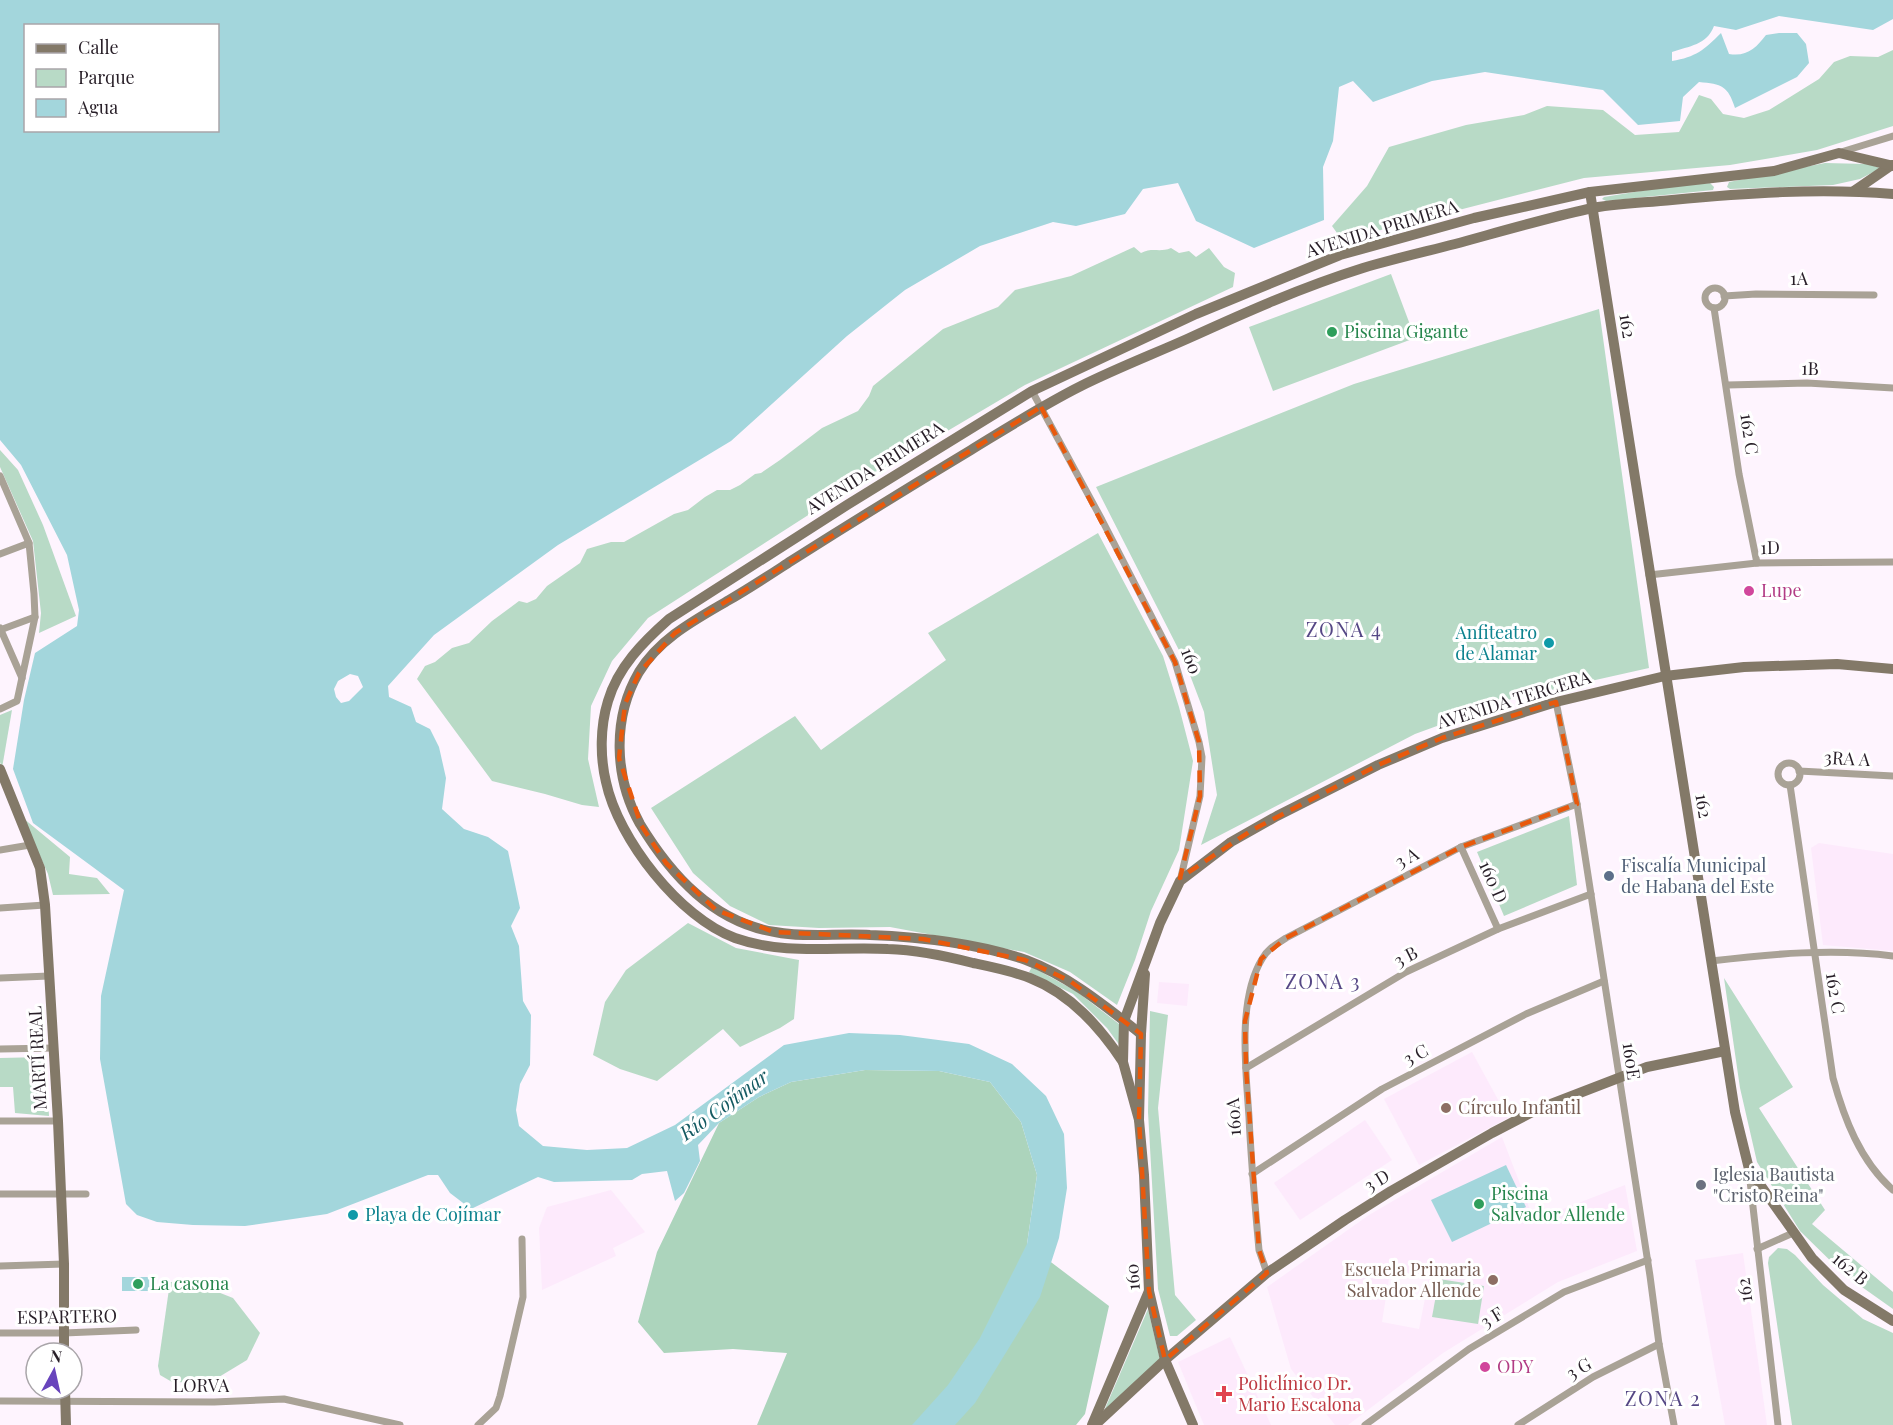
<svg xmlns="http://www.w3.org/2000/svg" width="1893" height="1425" viewBox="0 0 1893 1425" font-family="'Playfair Display',serif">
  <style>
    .built { fill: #fdeafc; fill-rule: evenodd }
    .green { fill: #b8dac6 }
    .forest { fill: #acd4bc }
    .water { fill: #a3d6dc; fill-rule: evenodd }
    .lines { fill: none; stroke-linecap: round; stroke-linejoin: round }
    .street { stroke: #a9a296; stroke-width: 7 }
    .secondary { stroke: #837968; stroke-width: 10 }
    .marked { fill: none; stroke: #e8590c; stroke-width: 4.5; stroke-dasharray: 12 8; stroke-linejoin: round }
    .leisure-dot { fill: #2e9e5b; stroke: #fff; stroke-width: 2 }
    .hotel-dot { fill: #d1479c; stroke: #fff; stroke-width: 2 }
    .culture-dot { fill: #0f9aa8; stroke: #fff; stroke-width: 2 }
    .service-dot { fill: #5c6f8a; stroke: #fff; stroke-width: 2 }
    .education-dot { fill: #8d6e63; stroke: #fff; stroke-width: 2 }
    .worship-dot { fill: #6b7280; stroke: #fff; stroke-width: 2 }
    .health-dot { fill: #e0444e; stroke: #fff; stroke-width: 2 }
    .labels { text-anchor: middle; stroke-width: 6; stroke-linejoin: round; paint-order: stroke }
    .street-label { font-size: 18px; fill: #281f28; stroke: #fff }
    .leisure-label { font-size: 18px; fill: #27864d; stroke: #fff; text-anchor: start }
    .hotel-label { font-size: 18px; fill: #b23c85; stroke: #fff; text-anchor: start }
    .culture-label { font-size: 18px; fill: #0d838f; stroke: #fff; text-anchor: end }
    .service-label { font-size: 18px; fill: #4e5e75; stroke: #fff; text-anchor: start }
    .education-label { font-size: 18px; fill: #785e54; stroke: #fff; text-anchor: start }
    .worship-label { font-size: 18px; fill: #5b616d; stroke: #fff; text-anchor: start }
    .health-label { font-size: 18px; fill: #be3a42; stroke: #fff; text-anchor: start }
    .neighbourhood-label { font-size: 20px; letter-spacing: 1.5px; fill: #554785; stroke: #fff }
    .water-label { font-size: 20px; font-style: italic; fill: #145a62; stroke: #fff }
  </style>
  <rect width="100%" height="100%" fill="#fef4fe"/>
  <g class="built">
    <polygon points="1819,843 1893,854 1893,951 1823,945 1811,848"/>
    <polygon points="1159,982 1189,984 1187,1006 1157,1003"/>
    <polygon points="1472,1052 1508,1118 1419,1165 1384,1099"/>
    <polygon points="1365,1120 1392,1160 1300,1220 1274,1183"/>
    <path d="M1502,1137L1534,1220L1625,1185L1637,1251L1558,1282L1443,1353L1348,1425H1335L1291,1369L1267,1287L1369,1215ZM1390,1272L1429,1278L1419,1329L1382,1322Z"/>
    <polygon points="611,1190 645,1232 613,1248 616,1256 542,1290 539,1228 547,1207"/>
    <polygon points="1743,1253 1767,1425 1725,1425 1695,1260"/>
    <polygon points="1230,1337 1271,1425 1204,1425 1178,1362"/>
  </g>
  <g class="green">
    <polygon points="1893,50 1893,126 1817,150 1730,165 1584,178 1342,240 1332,226 1367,186 1389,147 1466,125 1524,115 1547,106 1603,110 1635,135 1679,132 1699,95 1711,99 1723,114 1744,118 1769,110 1819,79 1834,62 1850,56 1878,57"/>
    <polygon points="1825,163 1867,164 1881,168 1860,179 1833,185 1730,189 1727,187 1729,182"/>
    <polygon points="1710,183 1714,187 1713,190 1606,201 1602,199 1604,197 1665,187"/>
    <path d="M1134,247L1141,253C1153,247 1159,253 1171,248L1179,253L1189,251L1196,257L1209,248L1224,267L1235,273L1233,287L1025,385L841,494L648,618L612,661L591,706L588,759L599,807L582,805L545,794L492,781L417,679L425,666L435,662L452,648L469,643L492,621L519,601L527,603L536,599L547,586L580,563L587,549L611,542H624L674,514L688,510L705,497L717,490H730L740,485L755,474L761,473L780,460L822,428L858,411L869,396L873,386L943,329L998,307L1015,290L1071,276Z"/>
    <polygon points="1391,274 1415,338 1273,391 1249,327"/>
    <polygon points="1599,309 1649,668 1511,699 1415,734 1201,845 1217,795 1204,712 1185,662 1096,487 1354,384"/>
    <polygon points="0,450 18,470 43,525 76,616 39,633 41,613 33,541 0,467"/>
    <polygon points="1098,533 1163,656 1179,707 1193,761 1179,850 1151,911 1135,960 1117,1005 1070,972 1024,952 890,927 819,928 769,925 730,906 693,873 651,808 795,716 821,750 946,660 928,633"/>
    <polygon points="12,710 2,768 0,762 0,715"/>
    <polygon points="1569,816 1577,885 1504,916 1477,852"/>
    <polygon points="23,818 70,857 69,874 97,878 110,894 53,895 48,874"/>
    <polygon points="688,923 736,948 799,960 794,1019 780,1028 740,1047 723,1029 657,1081 620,1069 593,1055 605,1002 626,970"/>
    <polygon points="1032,967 1076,991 1119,1024 1120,1046 1107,1028 1073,994 1029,972"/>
    <polygon points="1724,978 1793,1087 1759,1108 1825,1210 1812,1224 1893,1292 1893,1309 1845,1275 1800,1231 1757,1162 1740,1088"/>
    <polygon points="1150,1011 1168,1015 1158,1108 1175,1295 1196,1320 1177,1336 1170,1336 1158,1289 1148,1112"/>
    <polygon points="44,1057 46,1061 49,1116 15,1113 13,1087 0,1087 0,1058"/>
    <polygon points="1778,1248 1787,1249 1795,1255 1823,1285 1863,1319 1893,1333 1893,1425 1792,1425 1768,1263 1769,1257"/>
    <polygon points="1439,1279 1484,1286 1478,1324 1432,1317"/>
    <polygon points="170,1282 195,1283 233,1298 260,1333 247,1360 209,1383 172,1382 160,1375 158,1366"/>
    <polygon points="1148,1309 1160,1360 1104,1411"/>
  </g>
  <polygon class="forest" points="865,1070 939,1071 990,1082 1021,1122 1037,1175 1027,1244 1109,1306 1085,1414 1076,1425 757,1425 787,1353 733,1349 664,1353 638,1322 657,1252 719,1123 759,1097 791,1082"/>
  <g class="water">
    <path d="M0,0H1893V19L1873,30L1779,16L1736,30L1714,26C1707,45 1689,46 1672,52V61C1696,57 1704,50 1721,33L1729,54C1747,57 1756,48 1766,35L1779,33H1797L1806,44L1809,63L1797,77L1735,108C1728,86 1722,84 1699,82L1683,97L1680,121L1638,125L1603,90L1485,72L1432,81L1373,102L1353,81L1339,87L1333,141L1323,167L1324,220L1254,248L1196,221L1178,183L1143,189L1125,214L1076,226L1053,222L980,246L905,290L847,336L731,441L558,545L434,635L388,686L389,697L411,707L416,722L430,729L439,747L446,778L442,809L464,829L488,837L508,851L520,908L511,926L519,946L523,1001L531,1015L530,1065L520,1084L516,1110L519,1126L543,1146L587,1150L627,1148L675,1125L784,1045L849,1033L900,1035L969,1044L1012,1064L1046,1096L1064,1134L1067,1188L1059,1238L1040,1297L975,1403L955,1425H912L948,1385L980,1338L1027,1244L1037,1175L1021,1122L990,1082L939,1071L865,1070L791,1082L759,1097L719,1123L698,1145L700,1161L684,1193L675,1201L667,1171L642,1174L632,1180L554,1182L538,1177L471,1209L450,1193L438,1175H428L327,1214L245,1226L193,1225L157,1222L137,1215L126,1204L100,1059L101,996L124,890L33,823L13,769L24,700L35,653L77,626L79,610L67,555L21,465L0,440ZM26,26H218V130H26ZM350,674L358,676L363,687L349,701L341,703L336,697L334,689L338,681Z"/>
    <polygon points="1506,1165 1526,1207 1452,1242 1431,1200"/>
    <rect x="122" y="1277" width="31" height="14"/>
  </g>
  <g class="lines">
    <g class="street">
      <polyline points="1841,152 1893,136"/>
      <circle cx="1715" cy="298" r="10"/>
      <polyline points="1724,296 1756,294 1874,295"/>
      <polyline points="1714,308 1739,474 1757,563"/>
      <polyline points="1727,385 1807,383 1893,388"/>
      <polyline points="1032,391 1102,520 1175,662 1199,742 1202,757 1200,796 1180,881"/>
      <polyline points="0,476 29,543 34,594 35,617 17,701 0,709"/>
      <polyline points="0,554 29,543"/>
      <polyline points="1649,575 1757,563 1893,562"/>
      <polyline points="0,628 22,678"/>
      <polyline points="0,630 35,617"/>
      <polyline points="1556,702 1577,804 1650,1276 1659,1344 1674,1425"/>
      <circle cx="1789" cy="774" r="11"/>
      <polyline points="1799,771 1893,776"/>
      <path d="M1790,785L1833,1078C1844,1118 1860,1161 1893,1190"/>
      <polyline points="1461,847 1498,929"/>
      <polyline points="0,850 30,845"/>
      <polyline points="0,908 45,905"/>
      <path d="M1711,961C1772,954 1832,948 1893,956"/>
      <polyline points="0,978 49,976"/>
      <polyline points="0,1049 54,1048"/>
      <polyline points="1246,1068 1406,972 1498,929 1591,894"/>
      <polyline points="0,1121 58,1121"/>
      <polyline points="1749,1172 1778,1425"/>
      <polyline points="1252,1174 1382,1089 1526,1014 1604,981"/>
      <polyline points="0,1194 86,1194"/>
      <polyline points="1757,1249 1793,1233"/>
      <polyline points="0,1266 64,1264"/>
      <path d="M1267,1273L1259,1250C1255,1205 1251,1161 1249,1117C1246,1071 1237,1000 1262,959C1267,949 1277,944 1286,938L1461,847L1577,804"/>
      <polyline points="0,1333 64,1333 136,1330"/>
      <polyline points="0,1401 214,1402 284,1399 400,1425"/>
      <polyline points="478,1425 496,1408 500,1396 523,1297 522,1239"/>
      <polyline points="1365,1425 1469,1349 1564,1292 1648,1260"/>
      <polyline points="1518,1425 1593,1377 1659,1344"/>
    </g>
    <g class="secondary">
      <polyline points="1854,191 1892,165"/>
      <polyline points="1590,192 1735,1112 1749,1169 1812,1258 1844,1290 1893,1321"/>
      <polyline points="0,769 40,868 45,905 58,1121 64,1264 64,1353"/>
      <polyline points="1145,974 1141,1034 1139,1120 1144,1175 1149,1291 1165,1360 1193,1425"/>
      <path d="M1141,1034C1105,1006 1069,976 1026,960C977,943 921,937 870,935C838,933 806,938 775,932C713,922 671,875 640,824C614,778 612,718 639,672C660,638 695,620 729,600C750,588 771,574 791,561C851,523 911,486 971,450C1007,428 1043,405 1081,386C1115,369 1151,355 1187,339C1244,313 1302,287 1363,268C1393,259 1424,252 1455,244C1499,232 1543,219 1588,209C1615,203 1644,203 1672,200C1746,193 1819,188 1893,194"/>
      <path d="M1123,1062C1100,1027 1071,994 1030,978C1012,971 992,967 973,963C946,956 917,950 888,949C836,946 786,956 735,938C680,918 618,839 606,782C600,757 600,727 608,701C618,667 643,642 669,619L847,505L1032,391L1196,314L1340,255L1474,218L1590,192L1774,171L1839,153L1893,166"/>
      <polyline points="1139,1120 1123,1062 1124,1021 1160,923 1180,881 1231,842 1277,816 1378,765 1442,738 1556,702 1665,676 1744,667 1837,664 1893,669"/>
      <polyline points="65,1389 66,1425"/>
      <polyline points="1092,1425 1149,1291"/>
      <polyline points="1095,1425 1165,1360 1267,1273 1345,1220 1391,1191 1492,1133 1538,1109 1647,1067 1725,1051"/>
    </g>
  </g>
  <path class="marked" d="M1041,407L1175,662L1199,742L1200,796L1180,878L1252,830L1378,765L1442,738L1556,702L1577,804L1461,847L1286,938L1261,959L1245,1021L1246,1068L1259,1250L1267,1273L1165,1360L1149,1291L1139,1120L1141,1034L1070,981L1025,960L923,939L774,932L716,910L666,863L641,825L619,758L625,704L639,673L675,633Z"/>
  <g class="leisure-dot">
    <circle cx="1332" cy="332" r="6"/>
    <circle cx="1479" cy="1204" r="6"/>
    <circle cx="138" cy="1284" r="6"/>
  </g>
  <g class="hotel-dot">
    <circle cx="1749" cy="591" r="6"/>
    <circle cx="1485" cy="1367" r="6"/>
  </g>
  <g class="culture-dot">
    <circle cx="1549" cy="643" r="6"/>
    <circle cx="353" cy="1215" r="6"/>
  </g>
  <circle class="service-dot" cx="1609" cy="876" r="6"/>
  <g class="education-dot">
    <circle cx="1446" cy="1108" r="6"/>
    <circle cx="1493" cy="1280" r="6"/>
  </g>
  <circle class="worship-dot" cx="1701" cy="1185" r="6"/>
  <path class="health-dot" d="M1221 1385h6v6h6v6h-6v6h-6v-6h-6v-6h6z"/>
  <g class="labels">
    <g class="street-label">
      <text transform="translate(1382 229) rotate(-17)" y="6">AVENIDA PRIMERA</text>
      <text x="1799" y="285">1A</text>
      <text transform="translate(1627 326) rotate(81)" y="6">162</text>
      <text transform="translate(1810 369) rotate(1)" y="6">1B</text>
      <text transform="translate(1749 434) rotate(82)" y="6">162 C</text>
      <text transform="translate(875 468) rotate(-32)" y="6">AVENIDA PRIMERA</text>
      <text transform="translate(1770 548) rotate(-1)" y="6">1D</text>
      <text transform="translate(1191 661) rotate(69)" y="6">160</text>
      <text transform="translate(1514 700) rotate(-17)" y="6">AVENIDA TERCERA</text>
      <text transform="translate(1847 759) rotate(3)" y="6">3RA A</text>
      <text transform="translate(1703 806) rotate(81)" y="6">162</text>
      <text transform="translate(1407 858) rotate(-27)" y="6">3 A</text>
      <text transform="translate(1493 882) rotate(66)" y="6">160 D</text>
      <text transform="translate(1406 957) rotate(-27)" y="6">3 B</text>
      <text transform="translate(1835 993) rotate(81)" y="6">162 C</text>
      <text transform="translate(1416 1055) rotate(-27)" y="6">3 C</text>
      <text transform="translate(38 1058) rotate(-93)" y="6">MARTÍ REAL</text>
      <text transform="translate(1631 1061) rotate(82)" y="6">160E</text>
      <text transform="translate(1234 1117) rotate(-93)" y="6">160A</text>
      <text transform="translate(1377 1181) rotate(-31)" y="6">3 D</text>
      <text transform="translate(1850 1269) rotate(40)" y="6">162 B</text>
      <text transform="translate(1133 1277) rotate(-94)" y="6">160</text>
      <text transform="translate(1745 1290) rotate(-97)" y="6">162</text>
      <text transform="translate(67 1317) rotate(-1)" y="6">ESPARTERO</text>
      <text transform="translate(1492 1318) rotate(-31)" y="6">3 F</text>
      <text transform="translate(1579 1369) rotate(-30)" y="6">3 G</text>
      <text x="201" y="1392">LORVA</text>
    </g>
    <g class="leisure-label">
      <text x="1344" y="338">Piscina Gigante</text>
      <text x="1491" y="1200">Piscina<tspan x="1491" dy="21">Salvador Allende</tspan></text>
      <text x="150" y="1290">La casona</text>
    </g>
    <g class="hotel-label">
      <text x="1761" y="597">Lupe</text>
      <text x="1497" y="1373">ODY</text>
    </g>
    <g class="culture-label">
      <text x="1537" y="639">Anfiteatro<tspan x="1537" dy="21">de Alamar</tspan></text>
      <text x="365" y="1221" text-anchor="start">Playa de Cojímar</text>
    </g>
    <g class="service-label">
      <text x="1621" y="872">Fiscalía Municipal<tspan x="1621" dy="21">de Habana del Este</tspan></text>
    </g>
    <g class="education-label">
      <text x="1458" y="1114">Círculo Infantil</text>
      <text x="1481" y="1276" text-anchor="end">Escuela Primaria<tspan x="1481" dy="21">Salvador Allende</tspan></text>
    </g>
    <g class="worship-label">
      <text x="1713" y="1181">Iglesia Bautista<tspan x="1713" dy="21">"Cristo Reina"</tspan></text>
    </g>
    <g class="health-label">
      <text x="1238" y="1390">Policlínico Dr.<tspan x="1238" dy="21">Mario Escalona</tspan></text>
    </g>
    <g class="neighbourhood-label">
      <text x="1344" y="637">ZONA 4</text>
      <text x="1323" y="989">ZONA 3</text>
      <text x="1663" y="1406">ZONA 2</text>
    </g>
    <g class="water-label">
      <text transform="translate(724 1105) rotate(-36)" y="7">Río Cojímar</text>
    </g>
  </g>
  <rect x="24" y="24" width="195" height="108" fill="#ffffff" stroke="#a9a5a9" stroke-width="1.5"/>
  <rect x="36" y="44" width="30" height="9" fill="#837968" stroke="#a9a5a9" stroke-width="1.5"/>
  <text x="78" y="54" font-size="18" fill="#281f28">Calle</text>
  <rect x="36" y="69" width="30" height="18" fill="#b8dac6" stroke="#a9a5a9" stroke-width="1.5"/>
  <text x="78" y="84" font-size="18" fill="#281f28">Parque</text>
  <rect x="36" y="99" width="30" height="18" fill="#a3d6dc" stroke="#a9a5a9" stroke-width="1.5"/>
  <text x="78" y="114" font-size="18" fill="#281f28">Agua</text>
  <g transform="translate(54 1371) rotate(8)"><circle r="28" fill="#ffffff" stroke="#a9a5a9" stroke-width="1.5"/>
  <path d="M0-4.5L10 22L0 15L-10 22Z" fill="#6844bc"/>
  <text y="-9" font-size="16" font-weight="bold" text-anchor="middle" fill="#281f28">N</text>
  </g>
</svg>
